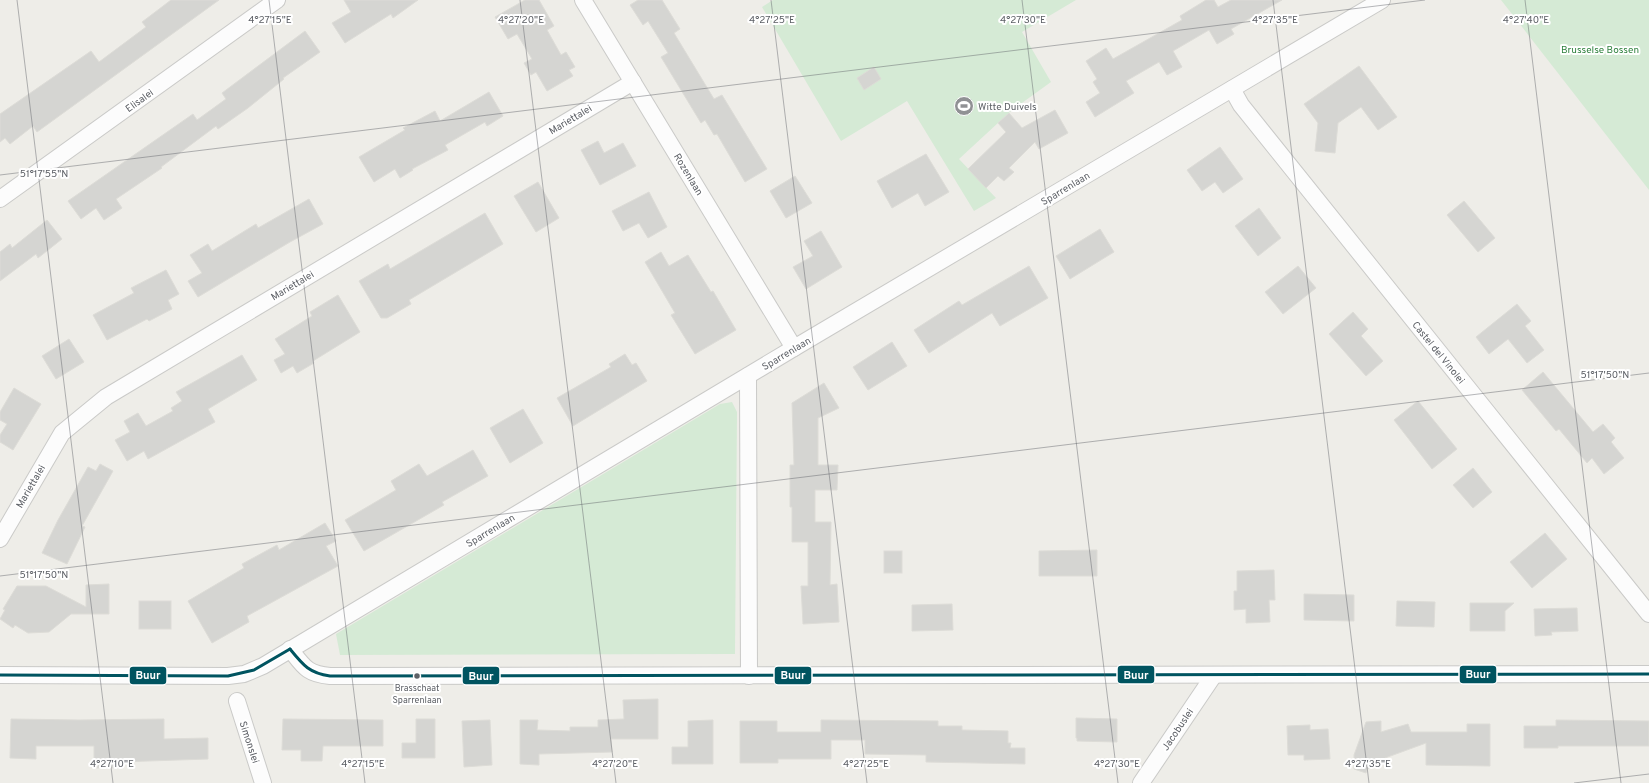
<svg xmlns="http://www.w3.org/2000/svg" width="1649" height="783" viewBox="0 0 1649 783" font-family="Overpass,sans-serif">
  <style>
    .green { fill: #d5ead5 }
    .building { fill: #d5d5d2; stroke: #dddcd7 }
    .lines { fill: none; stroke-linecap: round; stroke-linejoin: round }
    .street-casing { stroke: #cacac8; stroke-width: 18 }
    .street { stroke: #fcfcfc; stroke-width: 16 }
    .bus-1-casing { stroke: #fff; stroke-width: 6 }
    .bus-1 { stroke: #005460; stroke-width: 3 }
    .ticks { fill: none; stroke: #5d6066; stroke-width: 1; stroke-opacity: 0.45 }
    .bus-dot { fill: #5d6066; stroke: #fff; stroke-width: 1.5 }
    .labels { text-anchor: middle; stroke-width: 4; stroke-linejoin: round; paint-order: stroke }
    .bus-label { font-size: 9px; fill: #5d6066; stroke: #fff }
    .park-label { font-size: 10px; fill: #30823f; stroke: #fff }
    .street-label { font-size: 10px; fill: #5d6066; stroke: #fff }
    .poi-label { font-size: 10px; fill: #5d6066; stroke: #fff; text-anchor: start }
    .ticks-label { font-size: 10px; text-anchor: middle; fill: #5d6066; stroke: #fff; stroke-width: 4; stroke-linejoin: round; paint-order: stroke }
    .line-badge { stroke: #fff; stroke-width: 1.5 }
    .badge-label { font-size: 11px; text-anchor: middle; font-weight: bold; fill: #fff }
  </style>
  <rect width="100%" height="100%" fill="#eeede8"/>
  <g class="green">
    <polygon points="773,0 1076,0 1022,32 1051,82 1012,110 959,159 996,198 974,211 907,101 841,141 762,7"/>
    <polygon points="1501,0 1649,0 1649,190"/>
    <polygon points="732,402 737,412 735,654 340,655 336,634 720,404"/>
  </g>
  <g class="building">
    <polygon points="171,0 219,0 37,132 33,126 10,144 5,138 0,142 0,114 91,51 99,62 146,27 142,22"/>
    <polygon points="344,0 418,0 393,18 391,14 345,43 332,23 351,12"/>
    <polygon points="525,0 539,0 554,26 547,30 561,55 566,52 575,67 569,70 573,76 547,91 536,72 531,75 524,63 532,59 517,34 508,39 495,17"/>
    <polygon points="638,0 662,0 680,29 674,33 714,99 722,95 767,169 745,182 717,134 714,135 705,120 701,123 661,57 668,53 648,21 643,25 630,5"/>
    <polygon points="1206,0 1214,0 1218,7 1231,0 1282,0 1231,29 1234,34 1217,44 1209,30 1173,51 1182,67 1167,75 1159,62 1126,81 1134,93 1095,117 1086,102 1100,93 1093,82 1097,79 1086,61 1106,48 1113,59 1182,20 1180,16"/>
    <polygon points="305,31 320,52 283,78 284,79 248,108 218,129 216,126 161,167 162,168 116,199 122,208 104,220 96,208 81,219 68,201 193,114 197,120 226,99 222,93"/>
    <polygon points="1359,66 1397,117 1378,130 1361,107 1338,123 1335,153 1315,151 1318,123 1304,104"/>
    <polygon points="874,67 881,79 864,90 857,78"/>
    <polygon points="489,92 503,116 487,126 485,122 445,145 448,150 412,169 413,170 400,178 395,169 374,182 359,157 405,130 403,128 435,111 440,121"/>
    <polygon points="1055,110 1068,133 1039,149 1035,142 1009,168 1014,172 1004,181 998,176 986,188 968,169 1006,132 998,123 1009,113 1022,128"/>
    <polygon points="598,141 604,153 623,143 636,166 600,185 581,150"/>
    <polygon points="1220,147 1243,179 1223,193 1215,182 1202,191 1187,170"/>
    <polygon points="926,154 949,192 925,206 918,193 892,208 877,181"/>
    <polygon points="795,176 812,203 786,218 770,191"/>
    <polygon points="538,182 559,218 536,232 514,196"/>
    <polygon points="649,192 667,227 648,238 639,223 623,231 612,211"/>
    <polygon points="309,199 323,224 290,242 198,297 188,281 202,273 190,255 208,244 212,251 256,224 258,228"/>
    <polygon points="1464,201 1495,238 1478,252 1447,215"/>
    <polygon points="1259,208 1281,238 1258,256 1235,226"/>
    <polygon points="485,213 503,244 409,300 411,304 387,318 381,318 359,281 388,264 390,269"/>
    <polygon points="47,220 62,239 38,258 36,254 0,281 0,252 10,244 12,248"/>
    <polygon points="1100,229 1114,252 1070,279 1056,256"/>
    <polygon points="821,231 842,267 806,289 793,267 813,256 804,241"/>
    <polygon points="661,252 669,266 688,255 711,292 713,291 736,330 695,354 671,315 675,313 645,262"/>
    <polygon points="1029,266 1048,298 1000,326 992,313 929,353 914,330 959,301 962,305"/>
    <polygon points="1298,266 1316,288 1283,314 1265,292"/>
    <polygon points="166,270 179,294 168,300 172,309 149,321 147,319 107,340 93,315 134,293 131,288"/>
    <polygon points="338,295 360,332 313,361 314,363 297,373 293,366 281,373 274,360 285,354 275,339 312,316 310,312"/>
    <polygon points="1517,304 1531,321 1525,326 1544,350 1527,363 1508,339 1489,354 1476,337"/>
    <polygon points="1353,312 1368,329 1361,336 1383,361 1366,376 1329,334"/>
    <polygon points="69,339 84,362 56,379 42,356"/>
    <polygon points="892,342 907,366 868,390 853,367"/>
    <polygon points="625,354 632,365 636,363 647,381 573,426 557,398 611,367 609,364"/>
    <polygon points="242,355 257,380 208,409 215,422 148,459 144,451 127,461 115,440 130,432 124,421 138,413 146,426 173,411 171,408 182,401 176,392"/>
    <polygon points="1543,372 1593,432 1603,424 1615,438 1611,442 1624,458 1604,474 1592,458 1587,463 1559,429 1556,431 1522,390"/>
    <polygon points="824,383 839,408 818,418 818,465 838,465 837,490 815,490 815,522 831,522 830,585 837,584 839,622 803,624 801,586 808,586 808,542 792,542 792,507 790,507 790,465 794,465 792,403"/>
    <polygon points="14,388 41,404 13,450 0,442 0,435 7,424 0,420 0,412"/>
    <polygon points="1418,401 1457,449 1432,469 1394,420"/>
    <polygon points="523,409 543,443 510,463 490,428"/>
    <polygon points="473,450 488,476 442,502 444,505 364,551 345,520 396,490 391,481 419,464 427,476"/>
    <polygon points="100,464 113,471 82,526 85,527 67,564 42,553 58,520 88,467 96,471"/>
    <polygon points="1473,468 1492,492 1473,508 1453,485"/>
    <polygon points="325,523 336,541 326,546 338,566 247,616 249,622 212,643 188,601 244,568 242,564 277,545 279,550"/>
    <polygon points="1545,533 1567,559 1532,588 1510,562"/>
    <polygon points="1097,550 1097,576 1039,576 1039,551"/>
    <rect x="884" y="551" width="18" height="22"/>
    <polygon points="1274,570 1275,600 1269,600 1270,622 1246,623 1246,609 1234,610 1234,591 1237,591 1237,571"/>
    <polygon points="109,584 109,614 71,614 49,632 28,633 15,625 13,628 0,619 5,610 3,609 17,586 46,586 86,607 86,585"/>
    <polygon points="1304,594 1354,595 1354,621 1304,620"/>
    <rect x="139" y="601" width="32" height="28"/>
    <polygon points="1397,601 1435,602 1434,627 1396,626"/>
    <polygon points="1470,603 1514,603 1505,611 1505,631 1470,631"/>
    <polygon points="952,604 953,630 912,631 912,605"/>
    <polygon points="1577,608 1578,631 1551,632 1552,635 1535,636 1534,609"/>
    <polygon points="658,699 658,739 611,739 612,752 539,754 539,765 520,764 520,720 538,720 537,730 570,731 570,727 598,727 598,720 624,719 623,700"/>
    <polygon points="1076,718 1117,719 1117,742 1077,741 1077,738 1076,738"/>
    <polygon points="11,719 79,720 164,719 164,739 208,738 208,759 118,762 118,768 94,768 94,746 36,746 36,759 10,758"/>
    <polygon points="283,719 383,720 383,746 323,746 322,761 301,761 301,750 282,750"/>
    <polygon points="416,719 435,719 435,758 402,758 402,743 416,743"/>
    <polygon points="490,720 492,765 464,767 462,721"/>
    <polygon points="713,720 713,764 672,764 672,747 688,747 688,721"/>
    <polygon points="821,720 938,721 938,726 962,726 962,730 1008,731 1008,743 1011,743 1010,748 1025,748 1025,764 926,762 926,755 865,754 865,740 831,740 831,759 778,759 778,763 740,763 740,721 777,721 777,732 821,732"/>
    <polygon points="1556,720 1649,721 1649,746 1558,746 1558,748 1524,748 1524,726 1556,726"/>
    <polygon points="1381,721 1381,732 1408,724 1411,732 1467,732 1467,724 1490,724 1490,766 1426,765 1426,743 1385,758 1386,761 1367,769 1366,773 1354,769 1354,755 1366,722"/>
    <polygon points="1310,725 1310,730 1328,729 1330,759 1304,760 1304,755 1288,755 1287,726"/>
  </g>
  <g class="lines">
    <defs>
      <g id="street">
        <polyline points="583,0 794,348"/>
        <polyline points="1232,89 1241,105 1649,614"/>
        <polyline points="0,199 277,0"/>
        <polyline points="748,376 749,676"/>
        <polyline points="0,539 62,433 106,397 633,82"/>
        <path d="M290,649C304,667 307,674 330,676L1649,674"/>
        <polyline points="0,675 228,676 244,674 263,666 794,348 1382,0"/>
        <polyline points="237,701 263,783"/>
        <polyline points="1141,783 1214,675"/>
      </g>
    </defs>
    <use href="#street" class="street-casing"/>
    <use href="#street" class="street"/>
    <defs>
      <g id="bus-1">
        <path d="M290,649C303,665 309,673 330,676L1649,674"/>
        <polyline points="0,675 228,676 254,670 290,649"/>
      </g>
    </defs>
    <use href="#bus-1" class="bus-1-casing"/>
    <use href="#bus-1" class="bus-1"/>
  </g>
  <path class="ticks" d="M17,0L113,783M269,0L365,783M520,0L616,783M771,0L867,783M1022,0L1118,783M1273,0L1369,783M1525,0L1621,783M0,175L1425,0M0,576L1649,373M1574,783L1649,774"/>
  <defs>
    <symbol id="stadium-disc" viewBox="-11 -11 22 22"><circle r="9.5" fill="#909194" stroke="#fff"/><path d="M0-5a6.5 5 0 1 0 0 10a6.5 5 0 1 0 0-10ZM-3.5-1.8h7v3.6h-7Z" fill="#fff"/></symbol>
  </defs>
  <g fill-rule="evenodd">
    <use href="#stadium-disc" x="953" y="95" width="22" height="22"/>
  </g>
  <circle class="bus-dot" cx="417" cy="676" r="3.5"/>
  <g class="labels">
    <g class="bus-label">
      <text x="417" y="691">Brasschaat<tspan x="417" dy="12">Sparrenlaan</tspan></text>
    </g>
    <g class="park-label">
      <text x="1600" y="53">Brusselse Bossen</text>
    </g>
    <g class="street-label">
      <text transform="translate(139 100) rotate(-36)" y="4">Elisalei</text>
      <text transform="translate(570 119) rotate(-31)" y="4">Mariettalei</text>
      <text transform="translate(689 174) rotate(59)" y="4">Rozenlaan</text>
      <text transform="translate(1065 188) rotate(-31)" y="4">Sparrenlaan</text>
      <text transform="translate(292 285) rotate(-31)" y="4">Mariettalei</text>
      <text transform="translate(1439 352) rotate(51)" y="4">Castel del Vinolei</text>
      <text transform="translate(786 353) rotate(-31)" y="4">Sparrenlaan</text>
      <text transform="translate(30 486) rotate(-60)" y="4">Mariettalei</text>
      <text transform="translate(490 530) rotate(-31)" y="4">Sparrenlaan</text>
      <text transform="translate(1177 729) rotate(-56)" y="4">Jacobuslei</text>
      <text transform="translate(250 742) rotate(72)" y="4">Simonslei</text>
    </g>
    <g class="poi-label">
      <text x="978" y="110">Witte Duivels</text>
    </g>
  </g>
  <g class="ticks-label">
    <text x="270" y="23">4°27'15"E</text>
    <text x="521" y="23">4°27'20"E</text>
    <text x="772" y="23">4°27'25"E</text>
    <text x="1023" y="23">4°27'30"E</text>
    <text x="1275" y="23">4°27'35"E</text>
    <text x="1526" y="23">4°27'40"E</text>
    <text x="44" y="177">51°17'55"N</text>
    <text x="1605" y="378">51°17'50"N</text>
    <text x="44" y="578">51°17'50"N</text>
    <text x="112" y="767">4°27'10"E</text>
    <text x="363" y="767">4°27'15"E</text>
    <text x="615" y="767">4°27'20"E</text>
    <text x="866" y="767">4°27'25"E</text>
    <text x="1117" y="767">4°27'30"E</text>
    <text x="1368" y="767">4°27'35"E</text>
  </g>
  <g class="line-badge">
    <rect x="1459" y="665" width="38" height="19" rx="4" fill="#005460"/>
    <rect x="1117" y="665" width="38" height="19" rx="4" fill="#005460"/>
    <rect x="774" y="666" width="38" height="19" rx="4" fill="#005460"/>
    <rect x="129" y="666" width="38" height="19" rx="4" fill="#005460"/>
    <rect x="462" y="666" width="38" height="19" rx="4" fill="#005460"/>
  </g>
  <g class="badge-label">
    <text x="1478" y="678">Buur</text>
    <text x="1136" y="679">Buur</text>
    <text x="793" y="679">Buur</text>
    <text x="148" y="679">Buur</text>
    <text x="481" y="680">Buur</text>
  </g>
</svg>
